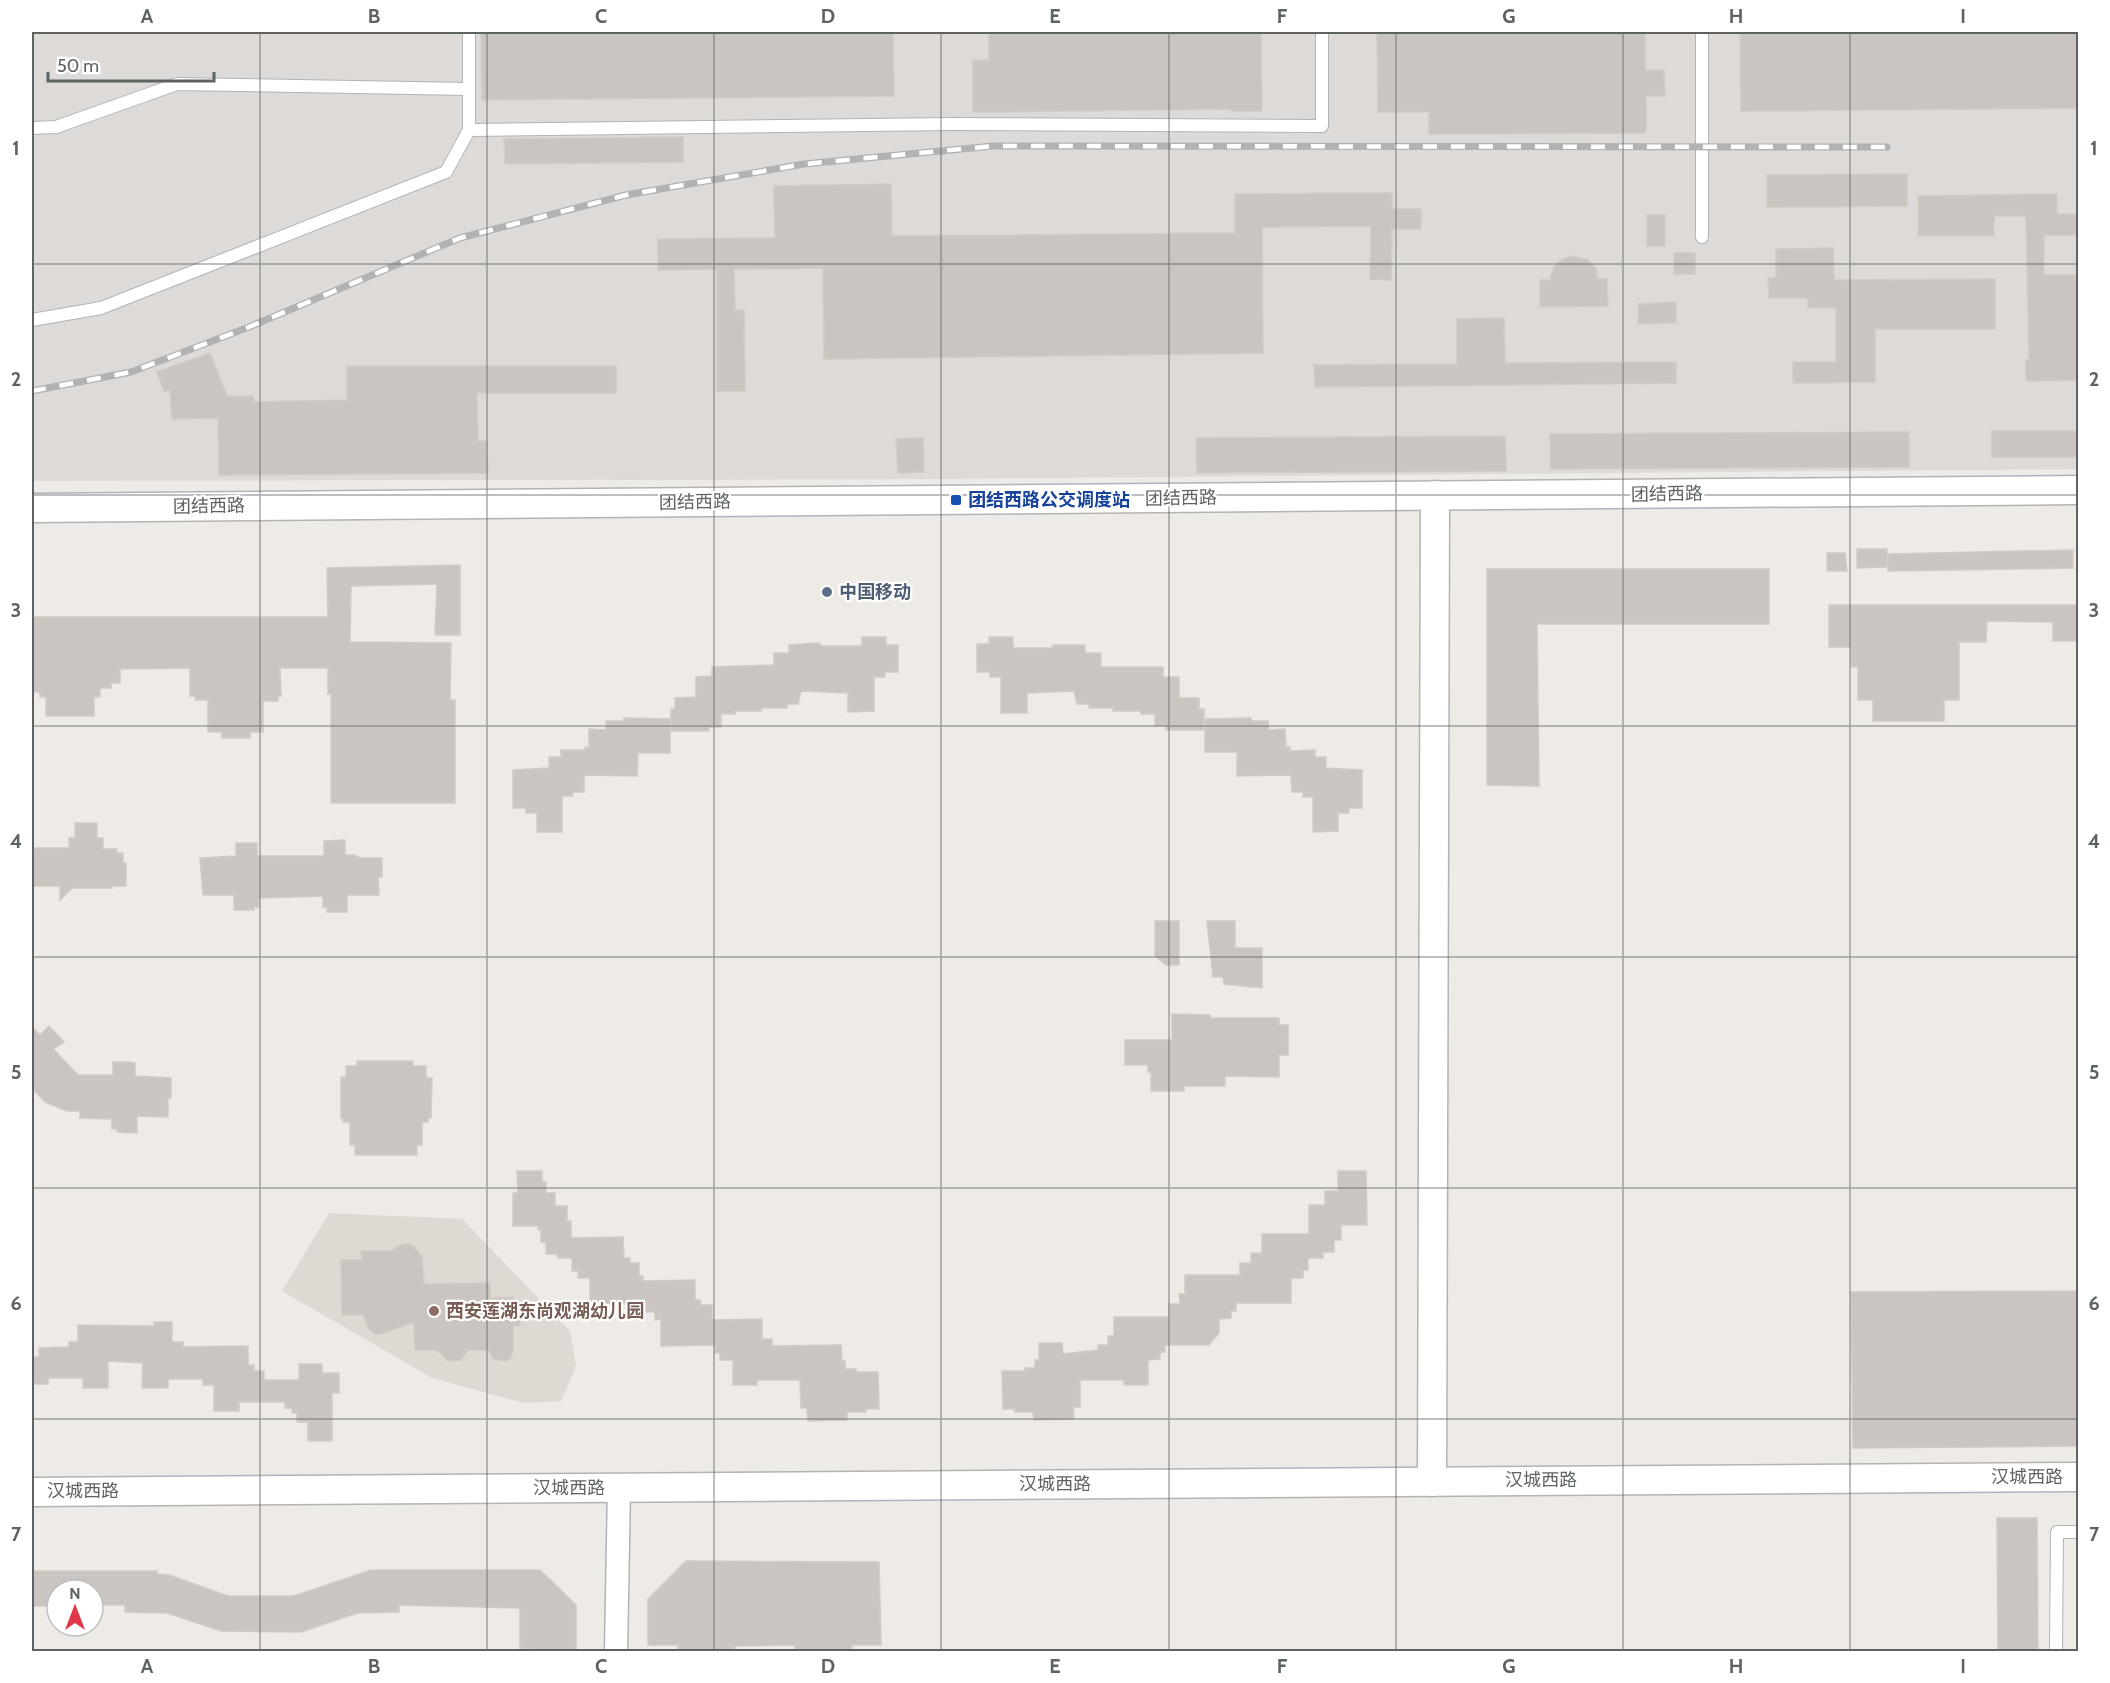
<svg xmlns="http://www.w3.org/2000/svg" width="2110" height="1683" viewBox="0 0 2110 1683" font-family="Cabin,'Noto Sans SC',sans-serif">
  <style>
    .industrial { fill: #dddad7 }
    .education { fill: #dedad3 }
    .building { fill: #cac5c1; stroke: #d3cbc3; stroke-width: 1.5 }
    .lines { fill: none; stroke-linecap: round; stroke-linejoin: round }
    .service-casing { stroke: #b0b4b7; stroke-width: 14 }
    .minor-casing { stroke: #b0b4b7; stroke-width: 25 }
    .tertiary-casing { stroke: #b0b4b7; stroke-width: 31 }
    .service { stroke: #fff; stroke-width: 12 }
    .minor { stroke: #fff; stroke-width: 22 }
    .tertiary { stroke: #fff; stroke-width: 28 }
    .rail-casing { stroke: #b1b2b3; stroke-width: 7 }
    .rail { stroke: #fff; stroke-width: 4.5; stroke-dasharray: 14; stroke-linecap: butt }
    .grid { fill: none; stroke: #5d6265; stroke-width: 1.5; stroke-opacity: 0.55 }
    .transit-dot { fill: #1a4fb4; stroke: #fff; stroke-width: 2 }
    .service-dot { fill: #5c6f8a; stroke: #fff; stroke-width: 2 }
    .education-dot { fill: #8d6e63; stroke: #fff; stroke-width: 2 }
    .labels { text-anchor: middle; stroke-width: 4.5; stroke-linejoin: round; paint-order: stroke }
    .street-label { font-size: 18px; fill: #5d6265; stroke: #fff }
    .transit-label { font-size: 18px; font-weight: bold; fill: #164399; stroke: #fff; text-anchor: start }
    .service-label { font-size: 18px; font-weight: bold; fill: #4e5e75; stroke: #fff; text-anchor: start }
    .education-label { font-size: 18px; font-weight: bold; fill: #785e54; stroke: #fff; text-anchor: start }
    .neatline { fill: none; stroke: #5d6265; stroke-width: 2 }
    .grid-label { font-size: 20px; text-anchor: middle; font-weight: bold; fill: #5d6265 }
  </style>
  <rect width="100%" height="100%" fill="#eeeae5"/>
  <polygon class="industrial" points="32,32 2078,32 2078,469 935,479 32,481"/>
  <polygon class="education" points="329,1213 462,1219 570,1331 576,1366 561,1401 524,1403 432,1378 282,1291"/>
  <g class="building">
    <polygon points="481,32 893,32 894,96 482,100"/>
    <polygon points="989,32 1261,32 1262,111 1232,111 1232,109 973,112 973,60 989,60"/>
    <polygon points="1377,32 1645,32 1645,70 1664,70 1665,96 1646,96 1646,133 1429,134 1429,112 1378,112"/>
    <polygon points="1740,32 2079,32 2079,108 1741,111"/>
    <polygon points="683,137 683,162 505,164 504,139"/>
    <polygon points="1907,174 1907,206 1767,207 1767,175"/>
    <polygon points="891,184 892,236 1235,233 1235,194 1392,193 1392,209 1421,209 1421,229 1392,229 1391,280 1370,279 1371,226 1262,227 1263,353 824,359 823,268 734,269 735,310 744,310 745,391 717,391 717,269 658,270 658,239 775,238 774,186"/>
    <polygon points="2057,194 2057,214 2079,214 2079,235 2044,235 2044,275 2079,275 2079,380 2026,381 2026,360 2029,360 2026,216 1994,216 1994,236 1918,236 1918,196"/>
    <rect x="1647" y="215" width="18" height="31"/>
    <polygon points="1833,248 1834,280 1995,279 1995,329 1875,329 1875,382 1793,383 1793,362 1836,362 1836,308 1808,308 1808,298 1769,298 1768,278 1776,278 1776,249"/>
    <rect x="1674" y="253" width="21" height="21"/>
    <polygon points="1571,256 1588,260 1596,269 1597,279 1607,279 1608,306 1540,307 1540,280 1550,280 1554,267 1561,260"/>
    <polygon points="1676,302 1676,323 1638,324 1638,304"/>
    <polygon points="1504,318 1505,363 1676,362 1676,383 1315,387 1314,365 1457,364 1457,319"/>
    <polygon points="210,353 227,396 253,396 254,402 347,400 347,366 616,366 616,393 477,393 478,441 487,441 488,473 219,475 218,418 172,419 170,390 164,392 157,372"/>
    <rect x="1992" y="431" width="87" height="26"/>
    <polygon points="1909,432 1909,467 1550,469 1550,434"/>
    <polygon points="1505,436 1506,471 1197,473 1196,438"/>
    <polygon points="923,438 924,472 898,473 896,439"/>
    <polygon points="1857,549 1887,549 1887,567 1857,568"/>
    <polygon points="2073,550 2073,568 1888,571 1888,554"/>
    <polygon points="1827,553 1845,553 1847,571 1827,571"/>
    <polygon points="460,565 460,635 435,635 437,584 351,586 350,642 451,643 450,700 455,700 455,803 331,803 331,694 328,694 328,668 280,668 281,696 278,696 278,701 263,701 263,732 250,732 250,738 222,738 222,732 208,732 208,700 195,700 195,696 190,696 190,668 120,669 120,683 111,683 111,688 100,688 100,697 94,697 94,716 46,716 46,697 40,697 40,692 32,692 32,617 328,617 327,568"/>
    <polygon points="1487,569 1769,569 1769,624 1537,624 1539,786 1487,785"/>
    <polygon points="1829,605 2079,605 2079,641 2053,641 2053,622 1987,621 1986,642 1959,642 1959,700 1944,700 1944,721 1873,721 1873,700 1858,700 1858,667 1851,667 1851,647 1829,647"/>
    <polygon points="862,637 886,637 886,645 898,645 898,672 885,672 885,677 874,677 874,711 848,712 848,693 801,691 798,704 787,704 787,708 761,708 761,711 735,711 735,714 721,714 721,727 709,727 709,731 671,731 671,709 675,709 675,698 696,697 696,677 712,676 712,667 774,665 774,653 789,653 789,645 819,643 822,646 862,646"/>
    <polygon points="989,637 1013,637 1013,648 1053,648 1053,645 1085,645 1085,653 1101,653 1101,667 1163,667 1163,677 1179,677 1179,698 1199,698 1199,709 1204,709 1204,730 1166,730 1166,726 1155,726 1155,714 1141,714 1141,711 1113,711 1113,708 1089,708 1089,704 1077,704 1074,691 1027,693 1027,713 1001,713 1001,677 990,677 990,672 977,672 977,644 989,644"/>
    <polygon points="624,718 670,719 670,753 638,753 637,776 584,775 584,792 573,792 573,796 562,796 562,832 537,832 537,813 526,813 526,808 513,808 513,770 549,768 549,757 561,757 561,750 585,750 585,747 589,747 589,729 606,730 606,721 624,721"/>
    <polygon points="1251,718 1251,721 1268,721 1269,730 1285,729 1286,747 1290,747 1290,751 1315,750 1315,757 1326,757 1326,768 1362,770 1362,808 1349,808 1349,813 1338,813 1338,831 1313,832 1313,797 1303,797 1303,792 1292,792 1291,775 1237,776 1237,752 1205,752 1205,719"/>
    <polygon points="75,823 97,823 97,838 103,838 103,849 117,849 117,853 123,853 123,863 126,863 126,886 112,886 112,888 72,888 60,900 60,886 32,886 32,848 69,848 69,838 75,838"/>
    <polygon points="345,840 345,855 355,855 360,858 382,858 382,877 378,877 379,895 347,895 347,912 327,912 327,907 323,907 323,896 259,898 259,907 254,907 254,910 234,910 234,895 203,895 200,858 236,856 236,843 257,843 257,856 324,856 324,841"/>
    <polygon points="1155,921 1179,921 1179,965 1166,965 1155,956"/>
    <polygon points="1207,921 1235,921 1235,948 1262,948 1262,988 1224,984 1223,977 1213,977"/>
    <polygon points="1172,1014 1210,1015 1210,1018 1279,1018 1279,1025 1288,1025 1288,1055 1279,1055 1279,1077 1225,1076 1225,1086 1184,1086 1184,1091 1151,1091 1151,1072 1148,1072 1148,1065 1125,1065 1125,1040 1172,1040"/>
    <polygon points="49,1026 64,1042 53,1049 78,1075 113,1075 113,1062 131,1062 135,1063 135,1076 171,1078 171,1098 168,1098 168,1117 137,1116 137,1133 117,1132 117,1129 112,1129 112,1119 80,1118 80,1111 67,1111 45,1102 32,1088 32,1027 40,1035"/>
    <polygon points="357,1061 413,1061 413,1066 426,1066 426,1078 432,1078 431,1118 428,1118 428,1122 422,1122 422,1145 417,1145 417,1155 355,1155 355,1145 350,1145 350,1122 343,1122 343,1118 341,1118 341,1077 346,1077 346,1066 357,1066"/>
    <polygon points="517,1171 542,1171 542,1182 546,1182 546,1193 555,1193 555,1206 567,1206 567,1221 571,1221 571,1238 623,1237 624,1258 630,1258 630,1263 639,1263 639,1276 643,1276 643,1281 695,1280 695,1300 700,1300 701,1305 712,1305 712,1318 714,1320 762,1319 762,1339 772,1339 772,1346 841,1345 842,1361 845,1361 845,1369 856,1369 856,1372 878,1372 879,1409 866,1409 866,1412 847,1412 847,1420 808,1421 807,1408 801,1408 800,1380 757,1380 757,1385 733,1385 733,1360 720,1360 720,1353 715,1353 715,1345 661,1346 661,1319 655,1320 655,1312 644,1312 644,1304 590,1304 590,1278 578,1278 578,1271 572,1271 572,1258 558,1258 557,1254 546,1254 546,1242 541,1242 541,1230 538,1230 538,1226 513,1226 513,1193 518,1193"/>
    <polygon points="1338,1171 1366,1171 1367,1225 1341,1225 1341,1240 1334,1240 1334,1252 1323,1252 1323,1258 1308,1258 1308,1270 1303,1270 1303,1278 1291,1278 1291,1303 1236,1303 1236,1311 1231,1311 1231,1318 1219,1319 1219,1333 1209,1345 1165,1345 1165,1352 1160,1352 1160,1359 1148,1360 1148,1385 1124,1385 1124,1380 1080,1380 1080,1407 1073,1407 1074,1419 1034,1420 1033,1412 1015,1412 1015,1409 1003,1409 1002,1371 1025,1371 1025,1368 1035,1368 1035,1360 1039,1360 1039,1343 1062,1343 1063,1354 1098,1350 1098,1345 1108,1345 1108,1336 1114,1336 1114,1317 1169,1317 1169,1304 1180,1304 1179,1294 1185,1294 1185,1275 1240,1275 1240,1263 1251,1263 1251,1253 1262,1253 1262,1234 1309,1234 1309,1205 1325,1205 1325,1191 1338,1191"/>
    <polygon points="402,1244 408,1244 414,1247 422,1257 424,1284 490,1283 490,1298 513,1297 513,1306 520,1306 520,1326 513,1326 513,1350 511,1357 507,1361 493,1359 488,1350 468,1350 461,1360 448,1361 437,1350 415,1350 414,1322 381,1334 376,1334 369,1329 363,1315 342,1315 341,1260 362,1260 361,1251 391,1251"/>
    <polygon points="2079,1291 2079,1446 1853,1448 1851,1292"/>
    <polygon points="154,1322 172,1322 172,1342 183,1342 183,1347 248,1346 248,1365 254,1365 254,1371 264,1371 264,1380 299,1380 299,1364 322,1364 322,1373 339,1373 339,1393 332,1393 332,1441 308,1441 308,1422 297,1422 297,1413 292,1413 292,1408 285,1408 285,1402 239,1402 239,1411 214,1411 214,1385 203,1385 203,1379 168,1379 168,1388 142,1388 143,1363 108,1361 108,1388 83,1388 83,1378 48,1378 48,1384 32,1384 32,1357 39,1357 39,1348 69,1347 69,1342 78,1342 78,1325 154,1326"/>
    <polygon points="1997,1518 2037,1518 2038,1652 1998,1652"/>
    <polygon points="686,1561 879,1562 881,1645 852,1645 852,1652 795,1652 795,1645 735,1646 735,1652 678,1652 678,1645 648,1645 648,1599"/>
    <polygon points="371,1570 540,1570 576,1605 576,1652 529,1652 529,1648 520,1648 520,1608 399,1605 399,1612 357,1613 301,1632 221,1631 167,1613 125,1612 125,1605 93,1605 93,1590 57,1590 57,1606 32,1606 32,1571 157,1571 157,1574 169,1575 228,1596 294,1596"/>
  </g>
  <g class="lines">
    <defs>
      <g id="service">
        <polyline points="469,32 469,130 951,124 1322,126 1322,32"/>
        <polyline points="1702,32 1702,237"/>
        <polyline points="32,128 56,127 177,84 469,89"/>
        <polyline points="32,320 101,308 446,172 469,130"/>
        <polyline points="2056,1652 2057,1532 2078,1532"/>
      </g>
      <polyline id="minor" points="616,1652 619,1487"/>
      <g id="tertiary">
        <polyline points="32,508 2078,490"/>
        <polyline points="1432,1482 1435,495"/>
        <polyline points="32,1492 2078,1477"/>
      </g>
    </defs>
    <use href="#service" class="service-casing"/>
    <use href="#minor" class="minor-casing"/>
    <use href="#tertiary" class="tertiary-casing"/>
    <use href="#service" class="service"/>
    <use href="#minor" class="minor"/>
    <use href="#tertiary" class="tertiary"/>
    <defs>
      <polyline id="rail" points="32,391 131,372 249,327 460,238 626,195 804,164 993,146 1887,147"/>
    </defs>
    <use href="#rail" class="rail-casing"/>
    <use href="#rail" class="rail"/>
  </g>
  <path class="grid" d="M260,32V1652M487,32V1652M714,32V1652M941,32V1652M1169,32V1652M1396,32V1652M1623,32V1652M1850,32V1652M32,264H2078M32,495H2078M32,726H2078M32,957H2078M32,1188H2078M32,1419H2078"/>
  <rect class="transit-dot" x="950" y="494" width="12" height="12" rx="3"/>
  <circle class="service-dot" cx="827" cy="592" r="6"/>
  <circle class="education-dot" cx="434" cy="1311" r="6"/>
  <g class="labels">
    <g class="street-label">
      <text transform="translate(1667 494) rotate(-1)" y="6">团结西路</text>
      <text transform="translate(1181 498) rotate(-1)" y="6">团结西路</text>
      <text transform="translate(695 502) rotate(-1)" y="6">团结西路</text>
      <text transform="translate(209 506) rotate(-1)" y="6">团结西路</text>
      <text x="2027" y="1483">汉城西路</text>
      <text x="1541" y="1486">汉城西路</text>
      <text x="1055" y="1490">汉城西路</text>
      <text x="569" y="1494">汉城西路</text>
      <text x="83" y="1497">汉城西路</text>
    </g>
    <g class="transit-label">
      <text x="968" y="506">团结西路公交调度站</text>
    </g>
    <g class="service-label">
      <text x="839" y="598">中国移动</text>
    </g>
    <g class="education-label">
      <text x="446" y="1317">西安莲湖东尚观湖幼儿园</text>
    </g>
  </g>
  <rect width="2110" height="1683" fill="none" stroke="#ffffff" stroke-width="66"/>
  <g transform="translate(75 1608)"><circle r="28" fill="#ffffff" stroke="#bec0c1" stroke-width="1.5"/>
  <path d="M0-4.5L10 22L0 15L-10 22Z" fill="#e3364b"/>
  <text y="-9" font-size="16" font-weight="bold" text-anchor="middle" fill="#5d6265">N</text>
  </g>
  <path d="M48 72v9h166v-9" fill="none" stroke="#5d6265" stroke-width="3"/>
  <text x="57" y="72" font-size="18" fill="#5d6265" stroke="#ffffff" stroke-width="4.5" paint-order="stroke">50 m</text>
  <rect x="33" y="33" width="2044" height="1617" class="neatline"/>
  <g class="grid-label">
    <text x="147" y="23">A</text>
    <text x="374" y="23">B</text>
    <text x="601" y="23">C</text>
    <text x="828" y="23">D</text>
    <text x="1055" y="23">E</text>
    <text x="1282" y="23">F</text>
    <text x="1509" y="23">G</text>
    <text x="1736" y="23">H</text>
    <text x="1963" y="23">I</text>
    <text x="16" y="155">1</text>
    <text x="2094" y="155">1</text>
    <text x="16" y="386">2</text>
    <text x="2094" y="386">2</text>
    <text x="16" y="617">3</text>
    <text x="2094" y="617">3</text>
    <text x="16" y="848">4</text>
    <text x="2094" y="848">4</text>
    <text x="16" y="1079">5</text>
    <text x="2094" y="1079">5</text>
    <text x="16" y="1310">6</text>
    <text x="2094" y="1310">6</text>
    <text x="16" y="1541">7</text>
    <text x="2094" y="1541">7</text>
    <text x="147" y="1673">A</text>
    <text x="374" y="1673">B</text>
    <text x="601" y="1673">C</text>
    <text x="828" y="1673">D</text>
    <text x="1055" y="1673">E</text>
    <text x="1282" y="1673">F</text>
    <text x="1509" y="1673">G</text>
    <text x="1736" y="1673">H</text>
    <text x="1963" y="1673">I</text>
  </g>
</svg>
